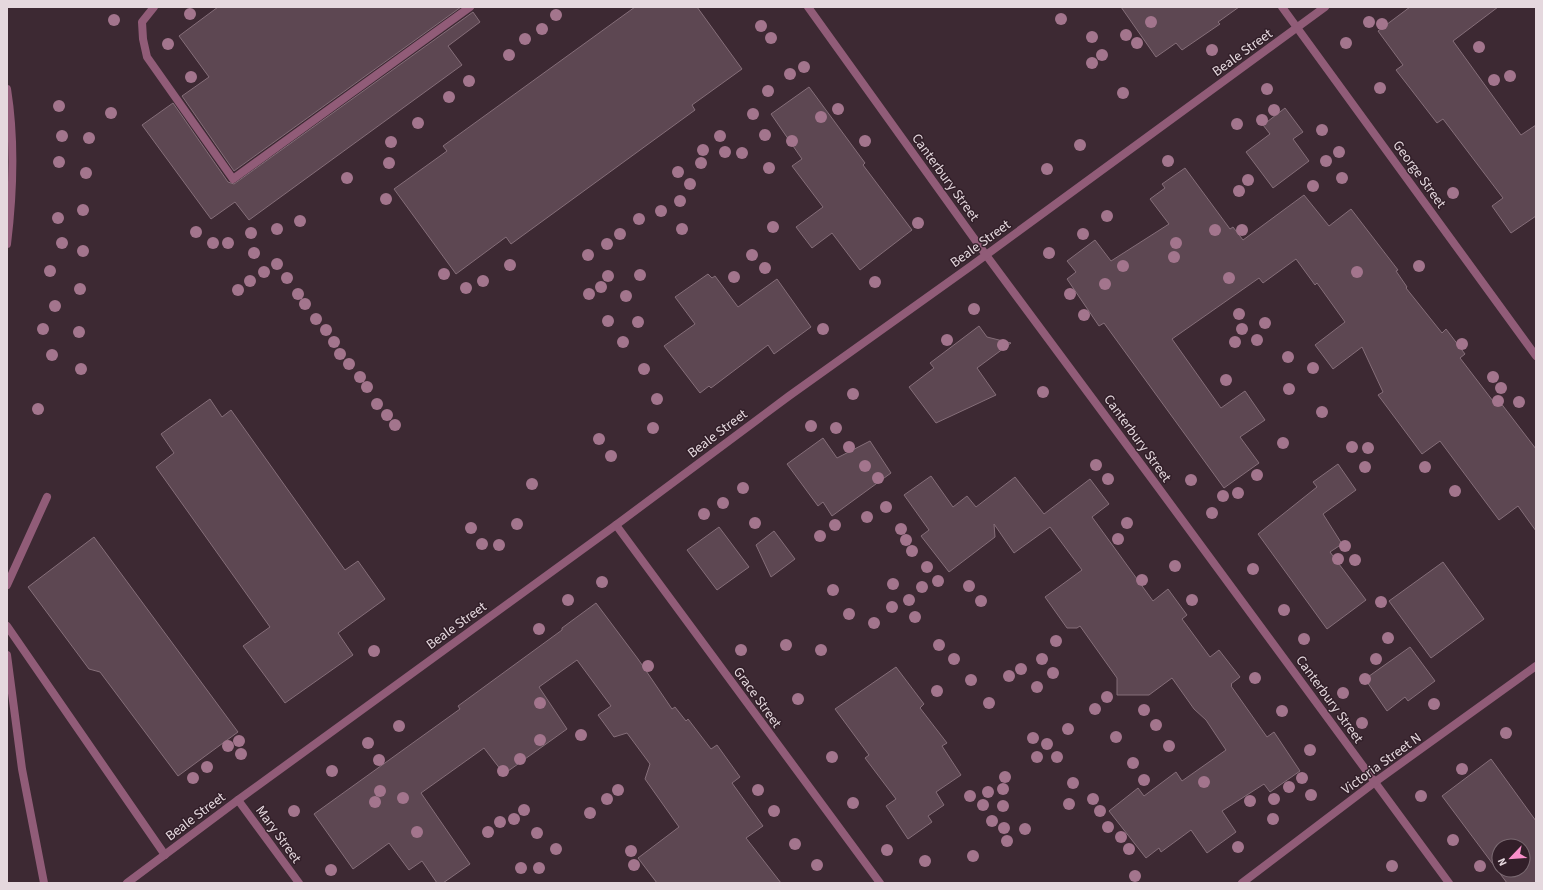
<svg xmlns="http://www.w3.org/2000/svg" width="1543" height="890" viewBox="0 0 1543 890" font-family="'Source Sans 3',sans-serif">
  <style>
    .building { fill: #5d4752; stroke: #856e79; fill-rule: evenodd }
    .lines { fill: none; stroke-linecap: round; stroke-linejoin: round }
    .service { stroke: #915c78; stroke-width: 8 }
    .minor { stroke: #915c78; stroke-width: 8 }
    .tertiary { stroke: #915c78; stroke-width: 8 }
    .tree { fill: #a3758d }
    .labels { text-anchor: middle; stroke-width: 3; stroke-linejoin: round; paint-order: stroke }
    .street-label { font-size: 14px; fill: #e5d8de; stroke: #321f29 }
  </style>
  <rect width="100%" height="100%" fill="#3d2933"/>
  <g class="building">
    <polygon points="218,7 461,7 234,171 182,96 209,77 179,36"/>
    <polygon points="635,7 697,7 742,69 692,105 695,110 511,244 506,237 456,274 394,189 447,151 443,146"/>
    <polygon points="1121,7 1239,7 1218,22 1220,24 1182,50 1176,43 1156,57"/>
    <polygon points="1410,7 1498,7 1453,41 1521,135 1536,125 1536,216 1511,233 1492,206 1503,198 1443,119 1437,123 1396,70 1403,65 1378,31"/>
    <polygon points="473,12 480,22 448,46 462,65 249,220 235,202 211,219 142,125 173,103 228,182 234,184"/>
    <polygon points="809,87 865,163 863,165 912,230 860,270 832,233 812,248 796,227 823,207 792,166 802,159 771,114"/>
    <polygon points="1285,108 1303,132 1293,139 1309,161 1273,188 1246,152 1270,134 1263,125"/>
    <polygon points="1185,168 1230,229 1233,227 1243,240 1304,195 1329,226 1351,209 1398,270 1396,271 1407,287 1406,288 1442,333 1446,329 1465,354 1460,358 1496,405 1500,402 1536,449 1536,531 1518,506 1499,520 1440,441 1422,454 1378,395 1383,392 1362,347 1333,369 1315,345 1345,322 1317,283 1315,285 1296,259 1263,283 1259,278 1172,339 1221,408 1245,391 1265,420 1240,437 1259,463 1224,488 1104,323 1099,326 1067,279 1076,272 1067,261 1095,240 1111,261 1169,224 1150,199 1165,188 1162,184"/>
    <polygon points="708,274 712,278 715,276 738,307 777,279 811,327 774,354 768,345 711,388 709,386 700,393 664,346 695,324 675,297"/>
    <polygon points="979,326 987,337 1011,343 977,368 996,395 936,423 909,387 934,368 930,363"/>
    <polygon points="210,399 222,417 231,410 345,570 358,561 385,599 338,633 353,655 285,703 243,646 270,627 156,467 174,453 161,434"/>
    <polygon points="823,438 837,458 870,441 891,473 832,516 823,502 818,506 787,464"/>
    <polygon points="1338,464 1356,490 1323,514 1342,544 1330,552 1366,600 1327,629 1258,534 1317,487 1313,482"/>
    <polygon points="931,476 953,507 967,496 976,507 1015,477 1044,514 1090,479 1109,504 1092,517 1153,601 1168,589 1187,615 1182,619 1210,657 1219,650 1240,677 1231,684 1232,685 1231,686 1267,737 1274,732 1300,771 1270,792 1264,784 1222,811 1236,832 1207,853 1191,830 1161,852 1159,848 1146,858 1109,811 1138,788 1144,796 1176,772 1182,781 1226,750 1206,720 1194,709 1172,678 1149,695 1117,695 1117,678 1080,626 1077,628 1067,628 1045,597 1082,570 1050,527 1014,553 994,524 995,537 949,572 921,536 929,530 904,495"/>
    <polygon points="719,527 749,567 717,590 687,550"/>
    <polygon points="774,531 795,559 771,577 756,545"/>
    <polygon points="94,537 238,732 178,776 100,672 89,669 28,587"/>
    <polygon points="1443,562 1484,619 1431,658 1389,601"/>
    <polygon points="596,603 638,659 672,709 675,707 686,721 688,719 711,749 717,745 740,777 732,783 763,826 746,838 781,883 657,883 638,858 679,827 645,779 650,764 627,733 614,737 598,715 611,706 577,660 539,687 567,729 504,774 484,748 421,793 470,864 443,883 437,883 422,861 409,870 389,843 353,869 314,814 460,709 458,706 562,630 562,628"/>
    <polygon points="1410,647 1435,681 1408,701 1405,697 1387,711 1365,679"/>
    <polygon points="896,667 924,704 920,708 947,743 942,746 961,775 936,792 944,805 928,816 932,822 908,839 886,806 896,799 865,758 869,755 835,709"/>
    <path d="M1491,759L1536,821V883H1507L1442,796ZM1499,846H1523V870H1499Z"/>
  </g>
  <g class="lines">
    <g class="service">
      <polyline points="154,7 142,22 143,39 147,57 233,179 470,7"/>
      <polyline points="7,585 47,497"/>
      <polyline points="7,626 165,855"/>
      <polyline points="7,655 22,769 44,883"/>
    </g>
    <g class="minor">
      <polyline points="808,7 986,255 1152,479 1449,883"/>
      <polyline points="1282,7 1536,356"/>
      <polyline points="616,525 880,883"/>
      <polyline points="238,800 299,883"/>
      <polyline points="127,883 238,800 616,525 789,396 971,266 1325,7"/>
      <polyline points="1242,883 1375,782 1536,666"/>
    </g>
    <path class="tertiary" d="M7,89C15,139 13,195 7,244"/>
  </g>
  <g class="tree">
    <circle cx="190" cy="14" r="6"/>
    <circle cx="556" cy="15" r="6"/>
    <circle cx="1061" cy="19" r="6"/>
    <circle cx="114" cy="20" r="6"/>
    <circle cx="1151" cy="22" r="6"/>
    <circle cx="1369" cy="22" r="6"/>
    <circle cx="1382" cy="24" r="6"/>
    <circle cx="761" cy="26" r="6"/>
    <circle cx="542" cy="29" r="6"/>
    <circle cx="1126" cy="35" r="6"/>
    <circle cx="1092" cy="37" r="6"/>
    <circle cx="771" cy="38" r="6"/>
    <circle cx="525" cy="39" r="6"/>
    <circle cx="1137" cy="43" r="6"/>
    <circle cx="1346" cy="43" r="6"/>
    <circle cx="168" cy="44" r="6"/>
    <circle cx="1479" cy="47" r="6"/>
    <circle cx="1212" cy="50" r="6"/>
    <circle cx="509" cy="55" r="6"/>
    <circle cx="1102" cy="55" r="6"/>
    <circle cx="1092" cy="63" r="6"/>
    <circle cx="804" cy="67" r="6"/>
    <circle cx="790" cy="74" r="6"/>
    <circle cx="1510" cy="76" r="6"/>
    <circle cx="191" cy="77" r="6"/>
    <circle cx="1494" cy="80" r="6"/>
    <circle cx="469" cy="81" r="6"/>
    <circle cx="1380" cy="88" r="6"/>
    <circle cx="1267" cy="89" r="6"/>
    <circle cx="768" cy="91" r="6"/>
    <circle cx="1123" cy="93" r="6"/>
    <circle cx="449" cy="97" r="6"/>
    <circle cx="59" cy="106" r="6"/>
    <circle cx="838" cy="109" r="6"/>
    <circle cx="1274" cy="110" r="6"/>
    <circle cx="111" cy="113" r="6"/>
    <circle cx="753" cy="114" r="6"/>
    <circle cx="821" cy="117" r="6"/>
    <circle cx="1262" cy="120" r="6"/>
    <circle cx="418" cy="123" r="6"/>
    <circle cx="1237" cy="124" r="6"/>
    <circle cx="1322" cy="130" r="6"/>
    <circle cx="765" cy="135" r="6"/>
    <circle cx="62" cy="136" r="6"/>
    <circle cx="720" cy="136" r="6"/>
    <circle cx="89" cy="138" r="6"/>
    <circle cx="792" cy="141" r="6"/>
    <circle cx="865" cy="141" r="6"/>
    <circle cx="391" cy="142" r="6"/>
    <circle cx="1080" cy="145" r="6"/>
    <circle cx="703" cy="150" r="6"/>
    <circle cx="725" cy="152" r="6"/>
    <circle cx="1339" cy="152" r="6"/>
    <circle cx="742" cy="153" r="6"/>
    <circle cx="1168" cy="161" r="6"/>
    <circle cx="1326" cy="161" r="6"/>
    <circle cx="59" cy="162" r="6"/>
    <circle cx="389" cy="163" r="6"/>
    <circle cx="701" cy="163" r="6"/>
    <circle cx="769" cy="168" r="6"/>
    <circle cx="1047" cy="169" r="6"/>
    <circle cx="678" cy="172" r="6"/>
    <circle cx="86" cy="173" r="6"/>
    <circle cx="347" cy="178" r="6"/>
    <circle cx="1342" cy="178" r="6"/>
    <circle cx="1248" cy="180" r="6"/>
    <circle cx="690" cy="184" r="6"/>
    <circle cx="1313" cy="186" r="6"/>
    <circle cx="1239" cy="191" r="6"/>
    <circle cx="1453" cy="193" r="6"/>
    <circle cx="386" cy="199" r="6"/>
    <circle cx="680" cy="201" r="6"/>
    <circle cx="83" cy="210" r="6"/>
    <circle cx="661" cy="211" r="6"/>
    <circle cx="1107" cy="216" r="6"/>
    <circle cx="58" cy="218" r="6"/>
    <circle cx="639" cy="219" r="6"/>
    <circle cx="300" cy="221" r="6"/>
    <circle cx="918" cy="223" r="6"/>
    <circle cx="773" cy="227" r="6"/>
    <circle cx="277" cy="229" r="6"/>
    <circle cx="682" cy="229" r="6"/>
    <circle cx="1215" cy="230" r="6"/>
    <circle cx="1242" cy="230" r="6"/>
    <circle cx="196" cy="232" r="6"/>
    <circle cx="251" cy="233" r="6"/>
    <circle cx="620" cy="234" r="6"/>
    <circle cx="1083" cy="234" r="6"/>
    <circle cx="62" cy="243" r="6"/>
    <circle cx="213" cy="243" r="6"/>
    <circle cx="228" cy="243" r="6"/>
    <circle cx="1176" cy="243" r="6"/>
    <circle cx="607" cy="244" r="6"/>
    <circle cx="83" cy="251" r="6"/>
    <circle cx="254" cy="253" r="6"/>
    <circle cx="1049" cy="253" r="6"/>
    <circle cx="588" cy="255" r="6"/>
    <circle cx="752" cy="255" r="6"/>
    <circle cx="1174" cy="257" r="6"/>
    <circle cx="277" cy="264" r="6"/>
    <circle cx="510" cy="265" r="6"/>
    <circle cx="1123" cy="266" r="6"/>
    <circle cx="1419" cy="266" r="6"/>
    <circle cx="765" cy="268" r="6"/>
    <circle cx="50" cy="271" r="6"/>
    <circle cx="264" cy="272" r="6"/>
    <circle cx="1357" cy="272" r="6"/>
    <circle cx="444" cy="274" r="6"/>
    <circle cx="640" cy="275" r="6"/>
    <circle cx="608" cy="276" r="6"/>
    <circle cx="734" cy="277" r="6"/>
    <circle cx="287" cy="278" r="6"/>
    <circle cx="1229" cy="278" r="6"/>
    <circle cx="250" cy="281" r="6"/>
    <circle cx="483" cy="281" r="6"/>
    <circle cx="875" cy="282" r="6"/>
    <circle cx="1105" cy="284" r="6"/>
    <circle cx="601" cy="287" r="6"/>
    <circle cx="466" cy="288" r="6"/>
    <circle cx="80" cy="289" r="6"/>
    <circle cx="238" cy="290" r="6"/>
    <circle cx="298" cy="294" r="6"/>
    <circle cx="589" cy="294" r="6"/>
    <circle cx="1070" cy="294" r="6"/>
    <circle cx="626" cy="296" r="6"/>
    <circle cx="305" cy="304" r="6"/>
    <circle cx="55" cy="306" r="6"/>
    <circle cx="974" cy="309" r="6"/>
    <circle cx="1239" cy="314" r="6"/>
    <circle cx="1084" cy="315" r="6"/>
    <circle cx="316" cy="319" r="6"/>
    <circle cx="608" cy="321" r="6"/>
    <circle cx="638" cy="322" r="6"/>
    <circle cx="1265" cy="323" r="6"/>
    <circle cx="43" cy="329" r="6"/>
    <circle cx="823" cy="329" r="6"/>
    <circle cx="1242" cy="329" r="6"/>
    <circle cx="326" cy="330" r="6"/>
    <circle cx="79" cy="332" r="6"/>
    <circle cx="947" cy="340" r="6"/>
    <circle cx="1257" cy="340" r="6"/>
    <circle cx="334" cy="342" r="6"/>
    <circle cx="623" cy="342" r="6"/>
    <circle cx="1235" cy="342" r="6"/>
    <circle cx="1462" cy="344" r="6"/>
    <circle cx="1003" cy="345" r="6"/>
    <circle cx="340" cy="354" r="6"/>
    <circle cx="52" cy="355" r="6"/>
    <circle cx="1288" cy="357" r="6"/>
    <circle cx="349" cy="364" r="6"/>
    <circle cx="1313" cy="368" r="6"/>
    <circle cx="81" cy="369" r="6"/>
    <circle cx="644" cy="369" r="6"/>
    <circle cx="360" cy="377" r="6"/>
    <circle cx="1493" cy="377" r="6"/>
    <circle cx="1226" cy="380" r="6"/>
    <circle cx="367" cy="387" r="6"/>
    <circle cx="1501" cy="388" r="6"/>
    <circle cx="1289" cy="389" r="6"/>
    <circle cx="1043" cy="392" r="6"/>
    <circle cx="853" cy="394" r="6"/>
    <circle cx="657" cy="399" r="6"/>
    <circle cx="1498" cy="401" r="6"/>
    <circle cx="1519" cy="402" r="6"/>
    <circle cx="377" cy="404" r="6"/>
    <circle cx="38" cy="409" r="6"/>
    <circle cx="1322" cy="412" r="6"/>
    <circle cx="387" cy="415" r="6"/>
    <circle cx="395" cy="425" r="6"/>
    <circle cx="811" cy="426" r="6"/>
    <circle cx="653" cy="428" r="6"/>
    <circle cx="836" cy="428" r="6"/>
    <circle cx="599" cy="439" r="6"/>
    <circle cx="1283" cy="443" r="6"/>
    <circle cx="849" cy="447" r="6"/>
    <circle cx="1352" cy="447" r="6"/>
    <circle cx="1368" cy="448" r="6"/>
    <circle cx="611" cy="456" r="6"/>
    <circle cx="1096" cy="465" r="6"/>
    <circle cx="865" cy="466" r="6"/>
    <circle cx="1365" cy="467" r="6"/>
    <circle cx="1425" cy="467" r="6"/>
    <circle cx="1257" cy="475" r="6"/>
    <circle cx="878" cy="478" r="6"/>
    <circle cx="1108" cy="479" r="6"/>
    <circle cx="1191" cy="480" r="6"/>
    <circle cx="532" cy="484" r="6"/>
    <circle cx="743" cy="488" r="6"/>
    <circle cx="1455" cy="491" r="6"/>
    <circle cx="1238" cy="493" r="6"/>
    <circle cx="1223" cy="496" r="6"/>
    <circle cx="723" cy="503" r="6"/>
    <circle cx="886" cy="507" r="6"/>
    <circle cx="1212" cy="513" r="6"/>
    <circle cx="704" cy="514" r="6"/>
    <circle cx="867" cy="517" r="6"/>
    <circle cx="755" cy="523" r="6"/>
    <circle cx="1127" cy="523" r="6"/>
    <circle cx="517" cy="524" r="6"/>
    <circle cx="835" cy="525" r="6"/>
    <circle cx="471" cy="528" r="6"/>
    <circle cx="901" cy="529" r="6"/>
    <circle cx="820" cy="536" r="6"/>
    <circle cx="1118" cy="539" r="6"/>
    <circle cx="906" cy="540" r="6"/>
    <circle cx="482" cy="544" r="6"/>
    <circle cx="499" cy="545" r="6"/>
    <circle cx="1345" cy="546" r="6"/>
    <circle cx="912" cy="551" r="6"/>
    <circle cx="1338" cy="559" r="6"/>
    <circle cx="1355" cy="560" r="6"/>
    <circle cx="1175" cy="566" r="6"/>
    <circle cx="927" cy="567" r="6"/>
    <circle cx="1253" cy="569" r="6"/>
    <circle cx="1142" cy="580" r="6"/>
    <circle cx="938" cy="581" r="6"/>
    <circle cx="602" cy="582" r="6"/>
    <circle cx="893" cy="584" r="6"/>
    <circle cx="969" cy="586" r="6"/>
    <circle cx="922" cy="587" r="6"/>
    <circle cx="833" cy="590" r="6"/>
    <circle cx="568" cy="600" r="6"/>
    <circle cx="909" cy="600" r="6"/>
    <circle cx="1192" cy="600" r="6"/>
    <circle cx="981" cy="601" r="6"/>
    <circle cx="1381" cy="602" r="6"/>
    <circle cx="892" cy="607" r="6"/>
    <circle cx="1284" cy="610" r="6"/>
    <circle cx="849" cy="614" r="6"/>
    <circle cx="915" cy="617" r="6"/>
    <circle cx="874" cy="623" r="6"/>
    <circle cx="539" cy="629" r="6"/>
    <circle cx="1388" cy="638" r="6"/>
    <circle cx="1304" cy="639" r="6"/>
    <circle cx="1056" cy="641" r="6"/>
    <circle cx="786" cy="645" r="6"/>
    <circle cx="939" cy="645" r="6"/>
    <circle cx="741" cy="650" r="6"/>
    <circle cx="821" cy="650" r="6"/>
    <circle cx="374" cy="651" r="6"/>
    <circle cx="954" cy="659" r="6"/>
    <circle cx="1042" cy="659" r="6"/>
    <circle cx="1376" cy="659" r="6"/>
    <circle cx="648" cy="666" r="6"/>
    <circle cx="1021" cy="669" r="6"/>
    <circle cx="1053" cy="673" r="6"/>
    <circle cx="1009" cy="676" r="6"/>
    <circle cx="1255" cy="678" r="6"/>
    <circle cx="1365" cy="679" r="6"/>
    <circle cx="971" cy="680" r="6"/>
    <circle cx="1037" cy="687" r="6"/>
    <circle cx="937" cy="691" r="6"/>
    <circle cx="1343" cy="693" r="6"/>
    <circle cx="1107" cy="697" r="6"/>
    <circle cx="798" cy="699" r="6"/>
    <circle cx="540" cy="703" r="6"/>
    <circle cx="989" cy="703" r="6"/>
    <circle cx="1434" cy="704" r="6"/>
    <circle cx="1095" cy="709" r="6"/>
    <circle cx="1144" cy="710" r="6"/>
    <circle cx="1282" cy="711" r="6"/>
    <circle cx="1362" cy="723" r="6"/>
    <circle cx="1156" cy="725" r="6"/>
    <circle cx="399" cy="726" r="6"/>
    <circle cx="1068" cy="729" r="6"/>
    <circle cx="1506" cy="733" r="6"/>
    <circle cx="581" cy="735" r="6"/>
    <circle cx="1116" cy="737" r="6"/>
    <circle cx="1033" cy="738" r="6"/>
    <circle cx="540" cy="740" r="6"/>
    <circle cx="239" cy="741" r="6"/>
    <circle cx="368" cy="743" r="6"/>
    <circle cx="1047" cy="744" r="6"/>
    <circle cx="228" cy="746" r="6"/>
    <circle cx="1169" cy="746" r="6"/>
    <circle cx="1310" cy="750" r="6"/>
    <circle cx="241" cy="754" r="6"/>
    <circle cx="832" cy="757" r="6"/>
    <circle cx="1037" cy="757" r="6"/>
    <circle cx="1057" cy="757" r="6"/>
    <circle cx="520" cy="759" r="6"/>
    <circle cx="379" cy="760" r="6"/>
    <circle cx="1133" cy="763" r="6"/>
    <circle cx="207" cy="767" r="6"/>
    <circle cx="1462" cy="769" r="6"/>
    <circle cx="332" cy="771" r="6"/>
    <circle cx="503" cy="771" r="6"/>
    <circle cx="1005" cy="777" r="6"/>
    <circle cx="193" cy="778" r="6"/>
    <circle cx="1302" cy="778" r="6"/>
    <circle cx="1144" cy="780" r="6"/>
    <circle cx="1204" cy="782" r="6"/>
    <circle cx="1073" cy="783" r="6"/>
    <circle cx="1289" cy="787" r="6"/>
    <circle cx="1003" cy="789" r="6"/>
    <circle cx="618" cy="790" r="6"/>
    <circle cx="758" cy="790" r="6"/>
    <circle cx="380" cy="791" r="6"/>
    <circle cx="988" cy="792" r="6"/>
    <circle cx="1311" cy="795" r="6"/>
    <circle cx="970" cy="796" r="6"/>
    <circle cx="1421" cy="796" r="6"/>
    <circle cx="403" cy="798" r="6"/>
    <circle cx="607" cy="799" r="6"/>
    <circle cx="1093" cy="799" r="6"/>
    <circle cx="1274" cy="799" r="6"/>
    <circle cx="1250" cy="801" r="6"/>
    <circle cx="375" cy="802" r="6"/>
    <circle cx="853" cy="803" r="6"/>
    <circle cx="1069" cy="804" r="6"/>
    <circle cx="983" cy="805" r="6"/>
    <circle cx="1003" cy="806" r="6"/>
    <circle cx="524" cy="810" r="6"/>
    <circle cx="294" cy="811" r="6"/>
    <circle cx="774" cy="811" r="6"/>
    <circle cx="1100" cy="811" r="6"/>
    <circle cx="590" cy="813" r="6"/>
    <circle cx="514" cy="819" r="6"/>
    <circle cx="1273" cy="819" r="6"/>
    <circle cx="992" cy="821" r="6"/>
    <circle cx="500" cy="822" r="6"/>
    <circle cx="1108" cy="827" r="6"/>
    <circle cx="1004" cy="828" r="6"/>
    <circle cx="1025" cy="829" r="6"/>
    <circle cx="417" cy="832" r="6"/>
    <circle cx="488" cy="832" r="6"/>
    <circle cx="537" cy="833" r="6"/>
    <circle cx="1121" cy="837" r="6"/>
    <circle cx="1453" cy="840" r="6"/>
    <circle cx="1007" cy="841" r="6"/>
    <circle cx="795" cy="844" r="6"/>
    <circle cx="1238" cy="847" r="6"/>
    <circle cx="556" cy="849" r="6"/>
    <circle cx="1129" cy="849" r="6"/>
    <circle cx="887" cy="850" r="6"/>
    <circle cx="631" cy="851" r="6"/>
    <circle cx="973" cy="856" r="6"/>
    <circle cx="925" cy="861" r="6"/>
    <circle cx="634" cy="865" r="6"/>
    <circle cx="817" cy="865" r="6"/>
    <circle cx="1392" cy="866" r="6"/>
    <circle cx="1480" cy="866" r="6"/>
    <circle cx="521" cy="868" r="6"/>
    <circle cx="539" cy="868" r="6"/>
    <circle cx="331" cy="870" r="6"/>
    <circle cx="1135" cy="876" r="6"/>
  </g>
  <g class="labels">
    <g class="street-label">
      <text transform="translate(1242 52) rotate(-36)" y="5">Beale Street</text>
      <text transform="translate(1420 174) rotate(54)" y="5">George Street</text>
      <text transform="translate(946 177) rotate(54)" y="5">Canterbury Street</text>
      <text transform="translate(980 243) rotate(-36)" y="5">Beale Street</text>
      <text transform="translate(717 433) rotate(-37)" y="5">Beale Street</text>
      <text transform="translate(1138 438) rotate(54)" y="5">Canterbury Street</text>
      <text transform="translate(456 625) rotate(-36)" y="5">Beale Street</text>
      <text transform="translate(758 697) rotate(54)" y="5">Grace Street</text>
      <text transform="translate(1330 699) rotate(54)" y="5">Canterbury Street</text>
      <text transform="translate(1381 763) rotate(-36)" y="5">Victoria Street N</text>
      <text transform="translate(195 816) rotate(-37)" y="5">Beale Street</text>
      <text transform="translate(279 834) rotate(54)" y="5">Mary Street</text>
    </g>
  </g>
  <rect width="1543" height="890" fill="none" stroke="#e5d8de" stroke-width="16"/>
  <g transform="translate(1511 858) rotate(245)"><circle r="19" fill="#321f29" stroke="#7a6971"/>
  <path d="M0-3L7 15L0 10L-7 15Z" fill="#f98fca"/>
  <text y="-6" font-size="11" font-weight="bold" text-anchor="middle" fill="#e5d8de">N</text>
  </g>
</svg>
